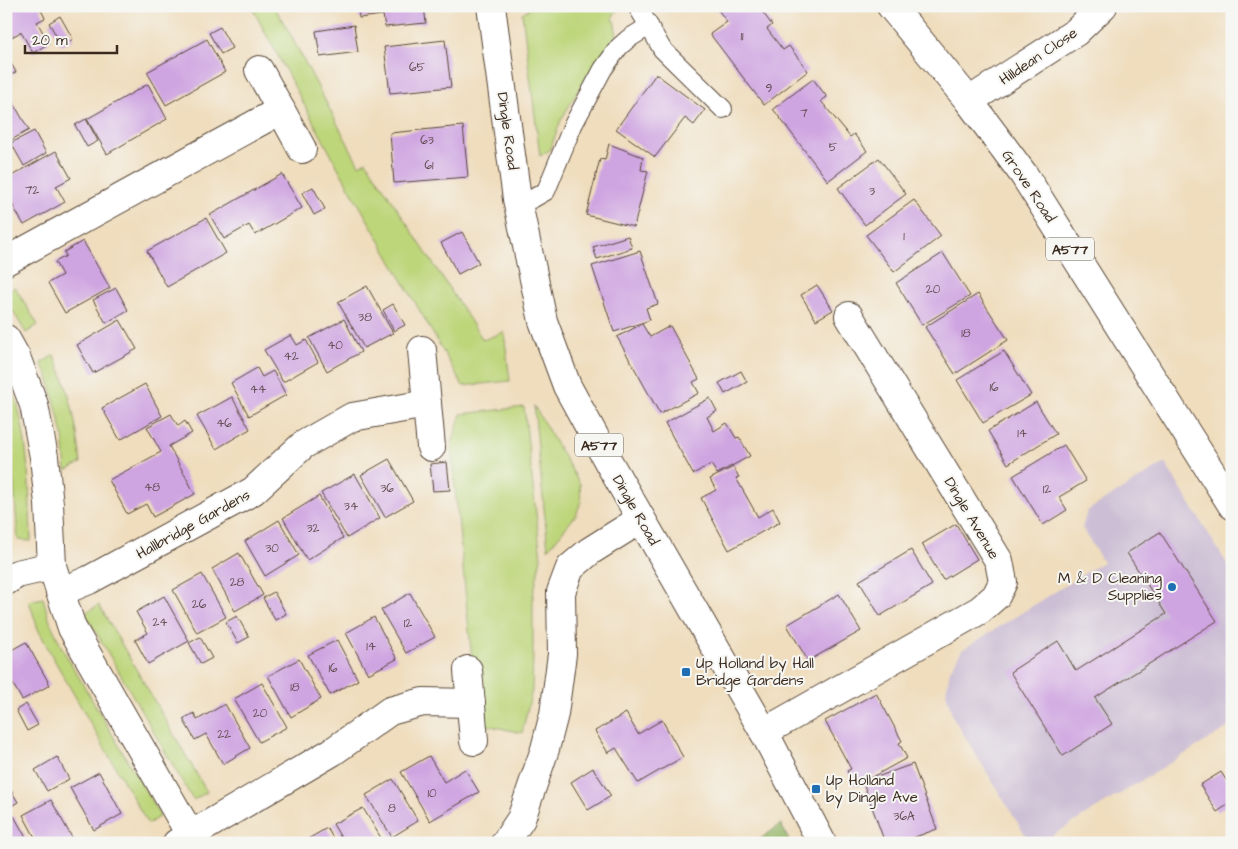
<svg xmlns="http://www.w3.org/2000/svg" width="1238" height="849" viewBox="0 0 1238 849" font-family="'Architects Daughter',sans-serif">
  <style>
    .industrial { fill: #ccbed4 }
    .green { fill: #bdd67a; stroke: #7c804c }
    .forest { fill: #96b76a; stroke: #687044 }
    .building { fill: #cfa5e1 }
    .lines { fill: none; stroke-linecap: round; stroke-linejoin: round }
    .lane-casing { stroke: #564536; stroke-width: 20 }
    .street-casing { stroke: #564536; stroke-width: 30 }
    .primary-casing { stroke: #564536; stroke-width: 30 }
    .lane { stroke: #fff; stroke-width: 18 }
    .street { stroke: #fff; stroke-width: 28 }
    .primary { stroke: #fff; stroke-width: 28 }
    .poi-dot { fill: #1f6fb2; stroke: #f6f6f2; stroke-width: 2 }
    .labels { text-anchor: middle; stroke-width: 4; stroke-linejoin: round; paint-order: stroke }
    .number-label { font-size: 12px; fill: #60494f }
    .shield { fill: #f6f6f2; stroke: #73675e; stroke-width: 1 }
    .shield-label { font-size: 14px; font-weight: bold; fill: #3b2a1e }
    .street-label { font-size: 15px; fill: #3b2a1e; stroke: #f6f6f2 }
    .poi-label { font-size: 15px; fill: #3b2a1e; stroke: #f6f6f2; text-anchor: start }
  </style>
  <rect width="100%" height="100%" fill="#f6f6f2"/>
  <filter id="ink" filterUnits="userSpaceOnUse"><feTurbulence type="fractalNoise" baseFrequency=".02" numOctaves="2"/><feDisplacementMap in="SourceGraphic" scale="10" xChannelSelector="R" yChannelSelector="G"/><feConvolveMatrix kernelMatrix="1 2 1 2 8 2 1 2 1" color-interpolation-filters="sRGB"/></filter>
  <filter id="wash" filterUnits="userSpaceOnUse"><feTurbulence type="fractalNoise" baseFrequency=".0096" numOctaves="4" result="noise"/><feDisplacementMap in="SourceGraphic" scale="20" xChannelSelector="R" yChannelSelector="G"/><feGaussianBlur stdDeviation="1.12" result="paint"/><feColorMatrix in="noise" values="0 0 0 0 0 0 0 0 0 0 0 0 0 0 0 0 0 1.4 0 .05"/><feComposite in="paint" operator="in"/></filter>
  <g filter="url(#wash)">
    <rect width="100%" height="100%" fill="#efddbd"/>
    <polygon class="industrial" points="1165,463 1232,572 1232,725 1040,843 1030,843 953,717 946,693 950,670 962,650 1103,562 1082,528 1087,511"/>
    <g class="green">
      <polygon points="251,6 274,6 289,32 359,165 366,161 483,340 504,332 510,381 463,386 342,175"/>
      <polygon points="534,6 620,6 613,16 617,35 582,84 561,120 550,150 540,156 522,13"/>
      <polygon points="15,287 38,325 26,333 6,300 6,292"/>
      <path d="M54,355C70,389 77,426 81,463L66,471L63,435L48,376L41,363Z"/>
      <path d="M10,381C13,392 18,403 20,414C29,455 30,499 31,541L18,540L11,446L6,428V383Z"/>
      <polygon points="534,406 580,484 581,502 576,515 548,549"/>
      <polygon points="524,407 541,558 533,595 533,652 532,690 522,733 482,724 475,691 451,447 461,414"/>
      <polygon points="43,598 50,622 63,650 160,816 148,824 52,656 38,629 29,601"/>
      <polygon points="99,605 207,792 193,800 85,613"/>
    </g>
    <polygon class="forest" points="781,824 790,843 755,843"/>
    <g id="blocks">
      <g class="building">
        <polygon points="6,6 39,6 45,18 37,22 49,43 33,53 21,32 6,40"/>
        <polygon points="358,6 424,6 426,23 385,27 383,15 359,18"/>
        <polygon points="717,6 758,6 772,25 767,29 783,50 789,46 808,71 764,105 710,34 727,22 716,7"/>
        <polygon points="60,16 73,39 62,46 49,23"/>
        <polygon points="354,25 358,52 320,57 316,31"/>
        <polygon points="220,27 232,48 221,54 209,33"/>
        <polygon points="207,39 225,72 166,105 147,72"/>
        <polygon points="445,40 451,87 390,93 384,47"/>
        <polygon points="6,55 16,72 6,78"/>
        <polygon points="656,74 705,110 694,125 685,118 655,157 616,129"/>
        <polygon points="813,79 827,97 821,101 850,137 854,134 867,151 828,181 773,109"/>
        <polygon points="148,84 167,119 107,154 87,119"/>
        <polygon points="11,99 29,130 6,143 6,101"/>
        <polygon points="86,119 98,141 87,147 75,125"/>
        <polygon points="463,126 468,177 394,183 390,133"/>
        <polygon points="34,131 46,153 24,166 11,143"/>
        <polygon points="609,144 643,157 641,170 648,171 634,227 586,215 600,159 605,160"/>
        <polygon points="56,151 71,178 56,186 65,202 24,225 6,194 6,179"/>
        <polygon points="879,158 906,194 865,225 838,188"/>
        <polygon points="282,174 302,208 255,235 249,225 224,239 210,215"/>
        <polygon points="313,187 325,209 314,215 302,193"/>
        <polygon points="914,200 941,236 894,272 866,235"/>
        <polygon points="206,218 226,253 167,287 147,251"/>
        <polygon points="462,232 479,263 458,274 441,243"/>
        <polygon points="628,236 632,248 597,259 593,247"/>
        <polygon points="83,241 110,288 65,313 48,283 62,275 55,262 66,256 64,252"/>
        <polygon points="640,251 658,304 646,308 650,320 614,332 592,266"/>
        <polygon points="943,253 970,296 922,325 896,283"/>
        <polygon points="817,285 833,310 816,320 801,295"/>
        <polygon points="367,286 393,333 364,348 338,302"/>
        <polygon points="116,288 128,310 106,323 93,300"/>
        <polygon points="978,294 1008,340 955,374 925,327"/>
        <polygon points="393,304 405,325 394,331 383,310"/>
        <polygon points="344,319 361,352 327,371 309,338"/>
        <polygon points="120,320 137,349 93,373 77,345"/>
        <polygon points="642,324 650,337 670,326 699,379 693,382 699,393 660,414 617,337"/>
        <polygon points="291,335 297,345 306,340 318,362 283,382 264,350"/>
        <polygon points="1004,351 1031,395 983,423 957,380"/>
        <polygon points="257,368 262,377 273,371 286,395 249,416 231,383"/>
        <polygon points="741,371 747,382 725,394 719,383"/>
        <polygon points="145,384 162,416 120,440 102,408"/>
        <polygon points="232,397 250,429 216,449 197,416"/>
        <polygon points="710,398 717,411 707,417 714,431 727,423 736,438 739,437 750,456 717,474 711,464 693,474 665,423"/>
        <polygon points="1036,402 1056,434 1008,464 988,431"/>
        <polygon points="171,414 178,426 185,421 192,433 169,446 195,494 153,517 146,504 127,514 109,480 161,452 147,427"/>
        <polygon points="1064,445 1086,481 1059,497 1067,510 1043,525 1013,476"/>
        <polygon points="389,459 413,501 385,517 361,475"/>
        <polygon points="447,462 450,490 433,491 430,464"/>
        <polygon points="733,467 739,477 736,478 758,517 773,508 780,522 729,550 701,498 716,490 710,479"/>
        <polygon points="355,474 380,518 347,538 321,493"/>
        <polygon points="319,496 343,538 307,560 283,518"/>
        <polygon points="279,520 299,555 265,576 245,541"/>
        <polygon points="956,524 977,559 943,580 922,544"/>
        <polygon points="1160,532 1217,621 1095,698 1112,724 1063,756 1010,672 1058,641 1076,671 1166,614 1127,553"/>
        <polygon points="911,550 932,585 880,616 859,581"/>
        <polygon points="239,553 263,595 235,611 212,569"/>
        <polygon points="202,574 226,617 197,633 173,590"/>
        <polygon points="274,592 286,614 275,620 263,598"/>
        <polygon points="410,593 435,637 406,653 381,610"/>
        <polygon points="839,594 861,631 808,661 787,625"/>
        <polygon points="164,596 189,641 148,664 135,640 148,633 136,612"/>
        <polygon points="237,616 249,637 238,643 226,622"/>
        <polygon points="374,617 397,659 368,674 346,633"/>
        <polygon points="200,637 212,658 201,664 189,643"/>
        <polygon points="337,640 358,680 330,695 308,655"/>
        <polygon points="26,642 50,685 22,700 6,672 6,653"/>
        <polygon points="299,659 321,699 291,717 268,676"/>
        <polygon points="262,683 287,727 259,742 234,699"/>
        <polygon points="876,693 902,741 899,743 907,758 863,782 913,764 937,829 899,843 885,843 863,782 855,786 847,771 851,769 825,721"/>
        <polygon points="26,704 38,725 27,731 16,710"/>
        <polygon points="225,704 250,748 223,764 206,734 195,740 183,719 194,713 197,720"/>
        <polygon points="626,713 638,734 662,720 683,757 638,783 616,748 608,753 595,731"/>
        <polygon points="429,756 444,782 465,769 479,792 430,821 401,772"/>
        <polygon points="57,757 69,779 47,791 35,770"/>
        <polygon points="593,768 611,796 588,810 571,782"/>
        <polygon points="99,772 122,814 94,830 70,788"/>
        <polygon points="1221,772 1232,789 1232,802 1217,812 1200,785"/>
        <polygon points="393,779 418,821 392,837 366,795"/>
        <polygon points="6,782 18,802 8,808 6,806"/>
        <polygon points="51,800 75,843 38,843 23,815"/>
        <polygon points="363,808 384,843 344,843 333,824"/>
        <polygon points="14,816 29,843 6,843 6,820"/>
        <polygon points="327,828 336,843 301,843"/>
      </g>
    </g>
  </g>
  <g filter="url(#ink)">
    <use href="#blocks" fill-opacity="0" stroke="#564536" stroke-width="1"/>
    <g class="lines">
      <defs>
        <g id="lane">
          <polyline points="637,6 649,26"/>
          <polyline points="517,199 532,199 546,191 573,125 603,69 619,47 628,39 649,26 662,49 723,109"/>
        </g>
        <g id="street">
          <polyline points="259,70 302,149"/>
          <polyline points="969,101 1076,32 1103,6"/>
          <polyline points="6,261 281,110"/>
          <polyline points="6,339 16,357 34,405 44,457 49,504 52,566 72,628 195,843"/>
          <polyline points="422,350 431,447"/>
          <polyline points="6,581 17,574 52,566"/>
          <polyline points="60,592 89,580 253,491 303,445 352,417 427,404"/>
          <polyline points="468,670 474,741"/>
          <polyline points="764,732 980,610 996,596 1003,582 999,561 849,316"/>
          <polyline points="177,843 332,752 390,711 423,702 471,703"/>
          <polyline points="505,843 521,819 545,749 554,714 562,654 561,592 570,568 590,551 641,519"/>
        </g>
        <g id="primary">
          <polyline points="491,6 517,199 543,321 567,386 609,463 764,732 822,843"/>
          <polyline points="891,6 969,101 1024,175 1232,505"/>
        </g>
      </defs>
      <use href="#lane" class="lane-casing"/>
      <use href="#street" class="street-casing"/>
      <use href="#primary" class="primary-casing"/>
      <use href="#lane" class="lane"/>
      <use href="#street" class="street"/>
      <use href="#primary" class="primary"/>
    </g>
  </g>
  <g class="poi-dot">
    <circle cx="1172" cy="587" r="5"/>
    <rect x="681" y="667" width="10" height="10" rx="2.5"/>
    <rect x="811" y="784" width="10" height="10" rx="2.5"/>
  </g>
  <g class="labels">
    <g class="number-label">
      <text x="742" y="40">11</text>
      <text x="417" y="71">65</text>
      <text x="769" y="92">9</text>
      <text x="804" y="117">7</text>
      <text x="427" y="144">63</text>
      <text x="833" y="151">5</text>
      <text x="429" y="169">61</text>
      <text x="32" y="194">72</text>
      <text x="872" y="195">3</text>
      <text x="904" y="240">1</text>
      <text x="933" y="293">20</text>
      <text x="365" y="321">38</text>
      <text x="966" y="337">18</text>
      <text x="335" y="349">40</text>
      <text x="291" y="360">42</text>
      <text x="994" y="391">16</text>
      <text x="258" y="393">44</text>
      <text x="224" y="427">46</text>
      <text x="1022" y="437">14</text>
      <text x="152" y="491">48</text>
      <text x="387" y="492">36</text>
      <text x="1047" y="493">12</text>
      <text x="351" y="510">34</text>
      <text x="313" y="532">32</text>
      <text x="272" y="552">30</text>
      <text x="237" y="586">28</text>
      <text x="199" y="608">26</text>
      <text x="160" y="626">24</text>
      <text x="408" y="627">12</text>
      <text x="371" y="650">14</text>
      <text x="333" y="672">16</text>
      <text x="295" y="691">18</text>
      <text x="260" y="717">20</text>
      <text x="224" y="738">22</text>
      <text x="432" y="797">10</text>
      <text x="392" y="812">8</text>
      <text x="904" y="820">36A</text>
    </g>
    <g class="shield">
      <rect x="1046" y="237.5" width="48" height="23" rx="4"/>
      <rect x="575" y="433.5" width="48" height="23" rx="4"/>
    </g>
    <g class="shield-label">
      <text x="1070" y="254">A577</text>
      <text x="599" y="450">A577</text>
    </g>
    <g class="street-label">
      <text transform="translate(1038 56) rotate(-34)" y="5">Hilldean Close</text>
      <text transform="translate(508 131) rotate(82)" y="5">Dingle Road</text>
      <text transform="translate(1029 186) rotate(56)" y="5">Grove Road</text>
      <text transform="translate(636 510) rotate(60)" y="5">Dingle Road</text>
      <text transform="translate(972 518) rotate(59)" y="5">Dingle Avenue</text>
      <text transform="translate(193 524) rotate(-29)" y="5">Hallbridge Gardens</text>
    </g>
    <g class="poi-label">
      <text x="1162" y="583" text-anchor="end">M &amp; D Cleaning<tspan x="1162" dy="17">Supplies</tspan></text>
      <text x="696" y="668">Up Holland by Hall<tspan x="696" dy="17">Bridge Gardens</tspan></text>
      <text x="826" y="785">Up Holland<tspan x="826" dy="17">by Dingle Ave</tspan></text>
    </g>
  </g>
  <rect width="1238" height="849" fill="none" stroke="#f6f6f2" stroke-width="25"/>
  <path d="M25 45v8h92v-8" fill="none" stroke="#3b2a1e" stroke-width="2.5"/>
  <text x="32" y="45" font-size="15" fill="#3b2a1e" stroke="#f6f6f2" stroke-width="4" paint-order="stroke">20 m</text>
</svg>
